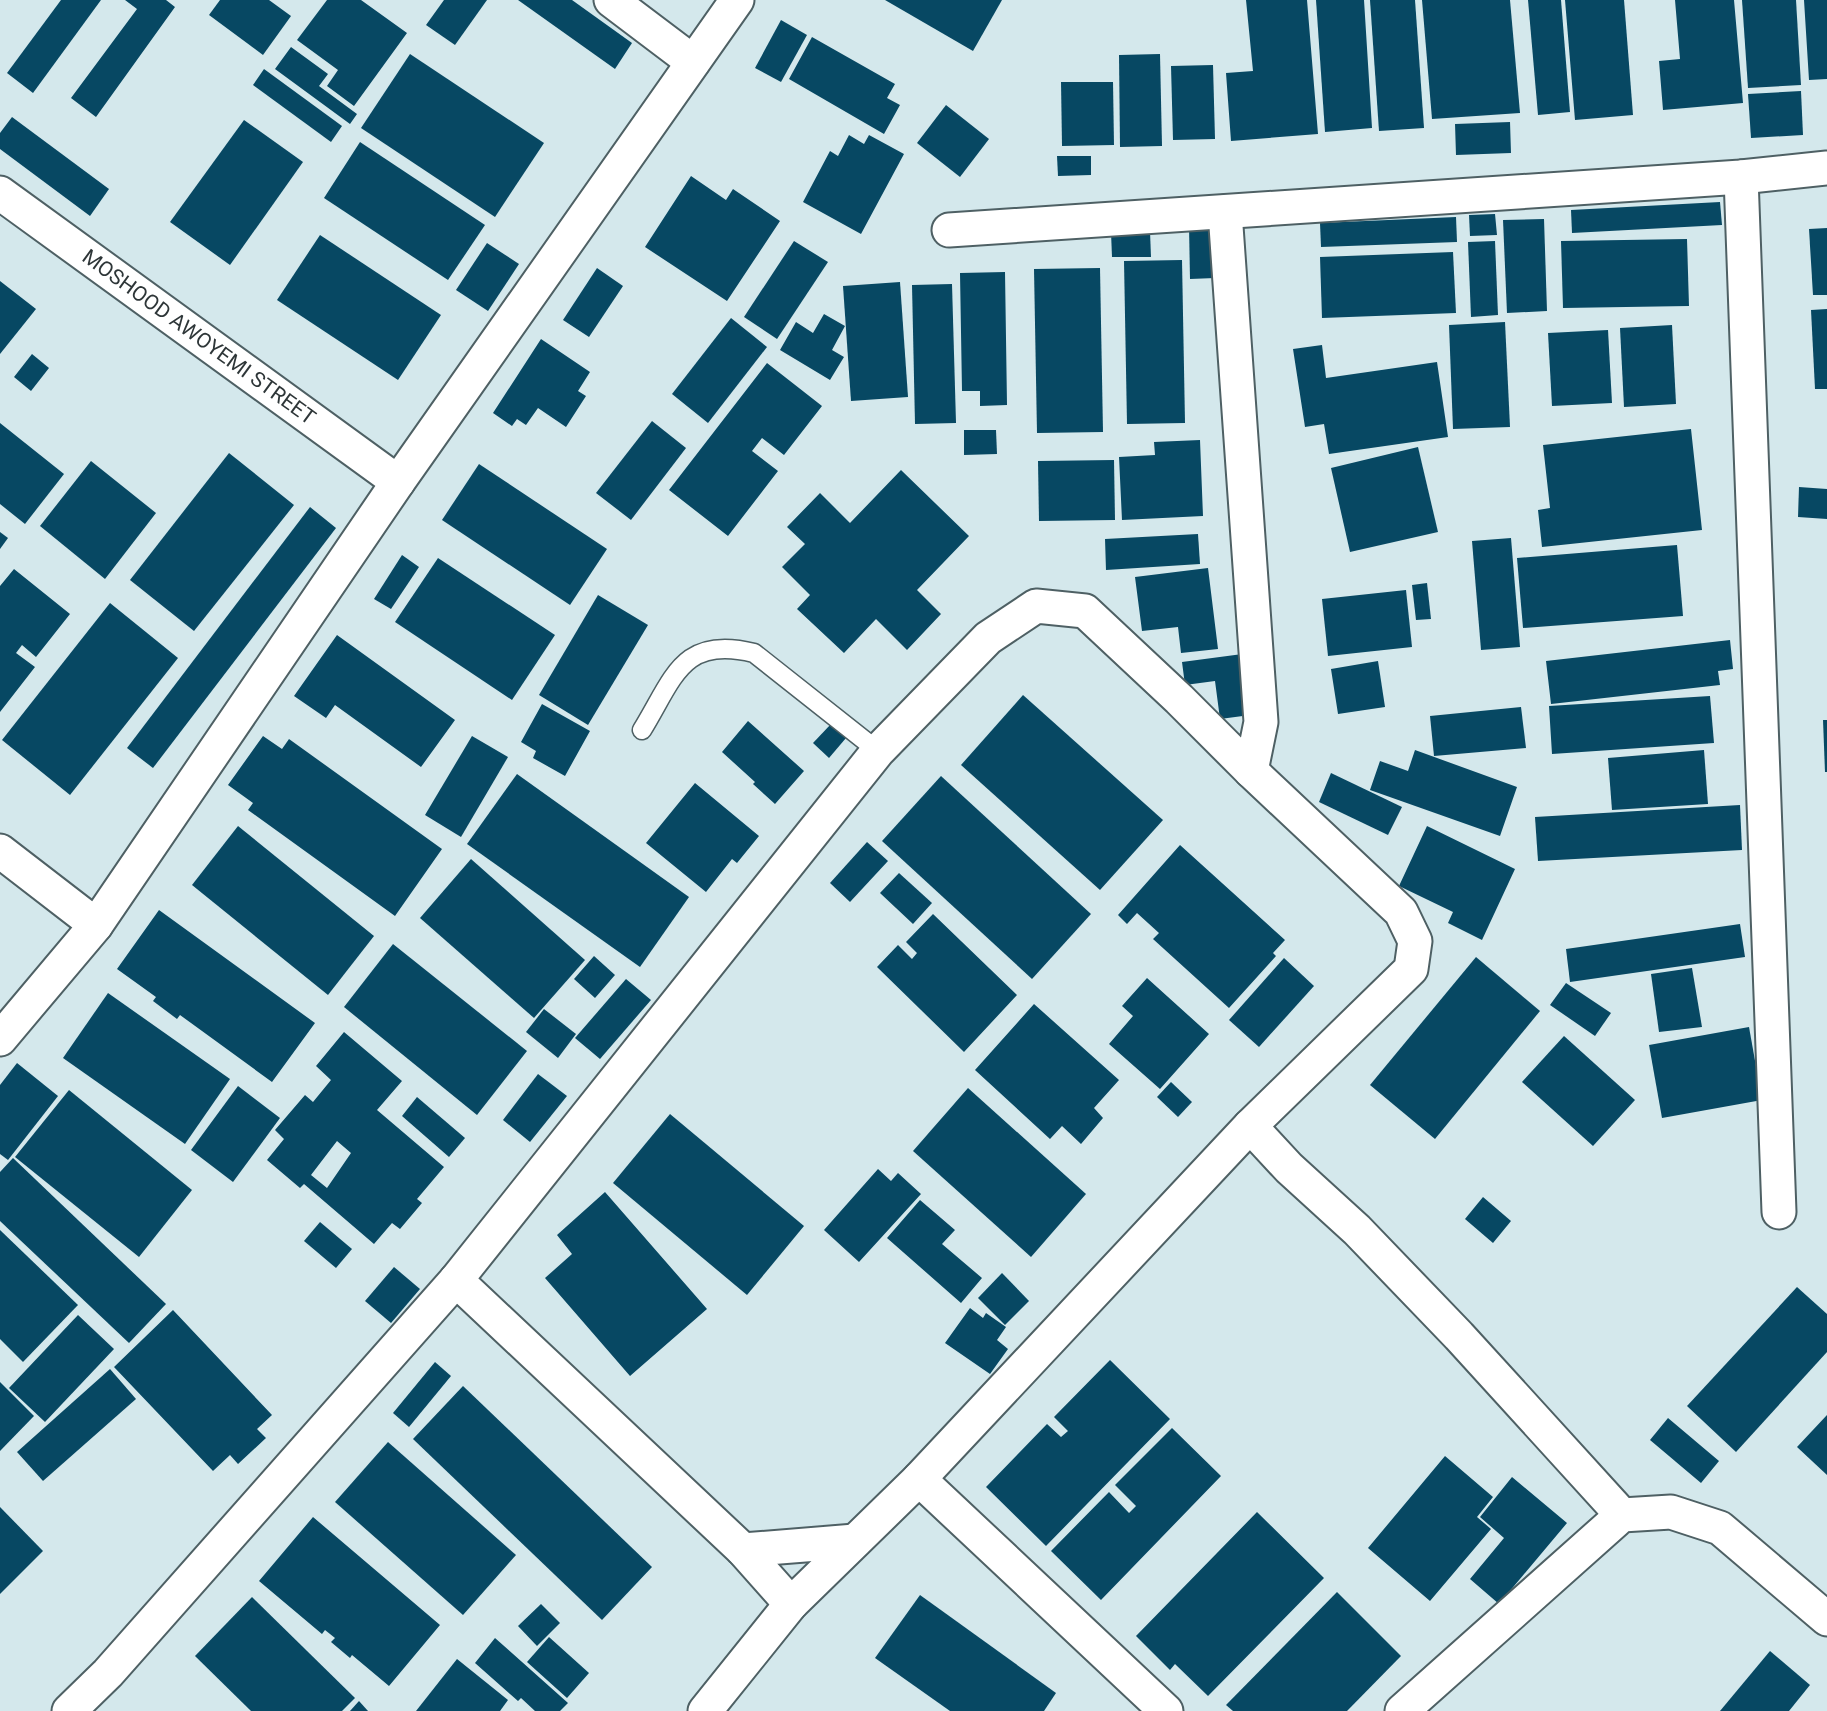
<svg xmlns="http://www.w3.org/2000/svg" width="1827" height="1711" viewBox="0 0 1827 1711" font-family="Roboto,sans-serif">
  <style>
    .building { fill: #074863; fill-rule: evenodd }
    .lines { fill: none; stroke-linecap: round; stroke-linejoin: round }
    .service-casing { stroke: #4e6064; stroke-width: 21 }
    .minor-casing { stroke: #4e6064; stroke-width: 37 }
    .service { stroke: #fff; stroke-width: 18 }
    .minor { stroke: #fff; stroke-width: 33 }
    .labels { text-anchor: middle; stroke-width: 7; stroke-linejoin: round; paint-order: stroke }
    .street-label { font-size: 21px; fill: #2e3638; stroke: #fff }
  </style>
  <rect width="100%" height="100%" fill="#d4e8ec"/>
  <g class="building">
    <polygon points="61,0 101,0 33,93 7,73"/>
    <polygon points="125,0 166,0 175,7 96,117 71,98 137,9"/>
    <polygon points="220,0 269,0 291,16 263,55 209,15"/>
    <polygon points="327,0 361,0 407,33 354,106 327,86 338,70 297,40"/>
    <polygon points="444,0 487,0 455,45 426,25"/>
    <polygon points="518,0 572,0 632,43 615,69"/>
    <polygon points="885,0 1002,0 973,51"/>
    <polygon points="1246,0 1307,0 1318,134 1231,141 1226,73 1253,71"/>
    <polygon points="1316,0 1364,0 1372,128 1325,132"/>
    <polygon points="1370,0 1415,0 1424,128 1379,131"/>
    <polygon points="1422,0 1510,0 1520,113 1432,119"/>
    <polygon points="1528,0 1561,0 1570,112 1538,115"/>
    <polygon points="1565,0 1624,0 1633,115 1575,120"/>
    <polygon points="1675,0 1734,0 1743,103 1663,110 1659,61 1680,59"/>
    <polygon points="1742,0 1796,0 1801,85 1748,88"/>
    <polygon points="1804,0 1827,0 1827,79 1809,80"/>
    <polygon points="781,20 807,35 781,82 755,68"/>
    <polygon points="812,37 895,84 887,98 900,105 884,134 789,79"/>
    <polygon points="291,47 328,74 319,86 357,114 350,124 275,69"/>
    <polygon points="410,54 544,143 495,217 361,128"/>
    <polygon points="1160,54 1162,146 1120,147 1119,55"/>
    <polygon points="1213,65 1215,139 1173,140 1171,66"/>
    <polygon points="264,69 342,126 331,142 253,85"/>
    <polygon points="1061,82 1113,82 1114,145 1062,146"/>
    <polygon points="1801,91 1803,135 1751,138 1748,94"/>
    <polygon points="946,105 989,139 960,177 917,143"/>
    <polygon points="12,117 109,189 90,216 0,149 0,133"/>
    <polygon points="244,120 303,162 230,265 170,222"/>
    <polygon points="1510,122 1511,153 1456,155 1455,124"/>
    <polygon points="849,135 864,144 869,135 904,154 861,234 803,202 830,151 838,156"/>
    <polygon points="360,142 485,225 448,280 324,198"/>
    <polygon points="1057,156 1091,156 1091,175 1058,176"/>
    <polygon points="691,176 726,200 733,189 780,221 727,301 645,247"/>
    <polygon points="1720,202 1722,225 1572,233 1571,210"/>
    <polygon points="1495,214 1497,235 1470,236 1469,215"/>
    <polygon points="1456,217 1457,242 1321,247 1320,223"/>
    <polygon points="1544,219 1547,311 1507,313 1503,220"/>
    <polygon points="1214,224 1215,278 1190,279 1189,225"/>
    <polygon points="1827,228 1827,295 1813,295 1809,229"/>
    <polygon points="1150,231 1151,257 1112,257 1111,232"/>
    <polygon points="320,235 441,315 398,380 277,300"/>
    <polygon points="1687,239 1689,306 1563,308 1561,241"/>
    <polygon points="794,241 828,262 777,339 744,317"/>
    <polygon points="1495,241 1498,315 1471,317 1468,242"/>
    <polygon points="487,243 519,264 488,311 456,290"/>
    <polygon points="1453,252 1456,313 1322,318 1320,257"/>
    <polygon points="1182,260 1185,423 1127,424 1124,261"/>
    <polygon points="597,268 623,286 589,337 563,320"/>
    <polygon points="1100,268 1103,432 1037,433 1034,269"/>
    <polygon points="1005,272 1007,405 980,406 980,391 962,391 960,273"/>
    <polygon points="0,281 36,309 0,354"/>
    <polygon points="900,282 908,397 851,401 843,286"/>
    <polygon points="952,284 956,423 915,424 912,285"/>
    <polygon points="1827,309 1827,389 1815,389 1811,310"/>
    <polygon points="824,314 845,326 832,350 844,357 830,380 780,350 796,322 813,333"/>
    <polygon points="731,318 767,347 708,423 672,394"/>
    <polygon points="1505,322 1510,427 1453,429 1449,325"/>
    <polygon points="1672,325 1676,404 1624,407 1620,328"/>
    <polygon points="1608,330 1612,403 1552,406 1548,333"/>
    <polygon points="541,339 590,372 578,391 586,396 566,427 538,408 526,425 517,419 512,426 493,413"/>
    <polygon points="1322,345 1326,378 1437,362 1448,437 1329,454 1324,424 1305,427 1293,349"/>
    <polygon points="32,354 49,368 31,391 14,377"/>
    <polygon points="767,363 822,406 784,455 762,438 752,451 778,471 728,536 669,490"/>
    <polygon points="652,421 686,448 631,520 596,493"/>
    <polygon points="0,423 64,474 25,524 0,504"/>
    <polygon points="1691,429 1702,530 1542,547 1538,510 1550,508 1543,445"/>
    <polygon points="964,430 996,430 997,454 964,455"/>
    <polygon points="1200,440 1203,516 1122,520 1119,457 1155,455 1154,442"/>
    <polygon points="1418,447 1438,532 1350,552 1331,468"/>
    <polygon points="229,453 294,505 194,631 130,580"/>
    <polygon points="1114,460 1115,520 1039,521 1038,461"/>
    <polygon points="91,461 156,513 105,579 40,526"/>
    <polygon points="479,464 607,549 570,605 442,520"/>
    <polygon points="901,470 969,536 917,590 941,614 907,650 876,619 844,653 797,609 810,595 782,567 805,544 787,527 820,493 850,523"/>
    <polygon points="1799,487 1827,489 1827,519 1798,517"/>
    <polygon points="310,507 336,528 153,768 127,748"/>
    <polygon points="0,532 8,538 0,549"/>
    <polygon points="1198,534 1200,564 1106,570 1105,539"/>
    <polygon points="1511,538 1520,647 1481,650 1472,541"/>
    <polygon points="1677,545 1683,616 1523,628 1517,558"/>
    <polygon points="402,555 419,567 391,609 374,599"/>
    <polygon points="438,558 555,635 512,700 395,622"/>
    <polygon points="1208,568 1218,649 1181,653 1178,627 1142,631 1135,577"/>
    <polygon points="14,569 70,614 36,657 22,645 16,653 35,667 0,712 0,586"/>
    <polygon points="1427,583 1431,619 1416,620 1412,585"/>
    <polygon points="1406,590 1412,647 1328,656 1322,599"/>
    <polygon points="598,595 648,625 588,725 539,695"/>
    <polygon points="110,603 178,658 70,795 2,740"/>
    <polygon points="337,635 455,720 421,767 335,705 326,718 294,696"/>
    <polygon points="1730,640 1733,669 1718,671 1720,685 1551,704 1546,661"/>
    <polygon points="1250,653 1258,714 1220,719 1215,681 1185,685 1182,662"/>
    <polygon points="1378,661 1385,707 1338,714 1331,669"/>
    <polygon points="1023,695 1163,820 1100,890 961,765"/>
    <polygon points="1710,696 1714,743 1552,754 1549,706"/>
    <polygon points="542,704 590,731 565,776 533,758 536,751 521,742"/>
    <polygon points="1521,707 1526,748 1434,756 1430,716"/>
    <polygon points="1823,720 1827,720 1827,772 1825,772"/>
    <polygon points="748,721 804,771 775,804 753,784 755,782 722,752"/>
    <polygon points="831,724 846,738 829,758 813,743"/>
    <polygon points="263,736 282,749 289,739 442,849 395,916 248,810 253,803 228,785"/>
    <polygon points="472,736 508,757 461,837 425,815"/>
    <polygon points="1415,750 1517,787 1500,836 1370,790 1380,761 1408,771"/>
    <polygon points="1704,750 1708,804 1612,810 1608,758"/>
    <polygon points="1331,773 1402,807 1388,835 1319,802"/>
    <polygon points="517,774 689,897 640,967 467,844"/>
    <polygon points="941,776 1091,914 1032,979 882,841"/>
    <polygon points="695,783 759,836 737,863 732,859 706,892 646,843"/>
    <polygon points="1740,805 1742,850 1538,861 1535,817"/>
    <polygon points="238,826 374,936 328,995 192,885"/>
    <polygon points="1427,826 1515,869 1482,940 1448,923 1453,912 1399,886"/>
    <polygon points="867,842 888,861 850,902 830,883"/>
    <polygon points="1180,845 1285,940 1273,953 1276,956 1229,1008 1153,939 1159,933 1137,913 1127,924 1118,915"/>
    <polygon points="471,859 585,960 534,1018 420,918"/>
    <polygon points="899,873 932,903 913,924 880,893"/>
    <polygon points="159,910 315,1023 272,1082 180,1015 177,1019 153,1001 156,997 117,969"/>
    <polygon points="933,914 1017,995 964,1052 877,967 898,945 912,959 917,953 906,942"/>
    <polygon points="1740,924 1745,957 1570,982 1566,949"/>
    <polygon points="393,944 527,1051 477,1115 344,1007"/>
    <polygon points="594,956 615,975 595,998 574,979"/>
    <polygon points="1476,957 1540,1011 1435,1139 1370,1085"/>
    <polygon points="1284,958 1314,986 1259,1047 1229,1020"/>
    <polygon points="1692,968 1702,1027 1659,1032 1651,974"/>
    <polygon points="1147,978 1209,1034 1160,1089 1109,1044 1133,1016 1122,1006"/>
    <polygon points="626,979 651,1000 600,1059 575,1038"/>
    <polygon points="1566,983 1611,1013 1595,1036 1550,1005"/>
    <polygon points="108,993 230,1079 185,1144 63,1058"/>
    <polygon points="1034,1004 1119,1080 1094,1108 1103,1118 1081,1144 1062,1126 1050,1139 975,1070"/>
    <polygon points="544,1009 576,1034 558,1058 526,1032"/>
    <polygon points="1749,1027 1762,1100 1662,1118 1649,1045"/>
    <path d="M344,1032L402,1081L377,1110L444,1167L417,1199L422,1203L400,1229L392,1223L374,1244L304,1184L300,1188L267,1160L284,1139L275,1130L305,1095L313,1102L331,1080L316,1066ZM337,1141L351,1153L327,1188L311,1175Z"/>
    <polygon points="1564,1036 1635,1100 1593,1146 1522,1082"/>
    <polygon points="17,1063 58,1096 8,1160 0,1154 0,1085"/>
    <polygon points="538,1074 567,1096 530,1142 503,1120"/>
    <polygon points="1171,1082 1192,1102 1178,1117 1157,1097"/>
    <polygon points="238,1086 280,1118 233,1182 191,1150"/>
    <polygon points="968,1088 1086,1194 1031,1257 913,1151"/>
    <polygon points="69,1090 192,1190 139,1257 15,1157"/>
    <polygon points="417,1097 465,1138 449,1157 402,1116"/>
    <polygon points="670,1114 804,1226 747,1295 613,1183"/>
    <polygon points="13,1158 166,1304 129,1343 0,1221 0,1172"/>
    <polygon points="878,1169 891,1181 898,1173 921,1194 859,1262 824,1230"/>
    <polygon points="605,1192 707,1309 630,1376 545,1278 572,1254 557,1235"/>
    <polygon points="1483,1197 1511,1221 1493,1243 1465,1219"/>
    <polygon points="920,1200 955,1230 942,1244 982,1278 961,1303 887,1238"/>
    <polygon points="320,1222 352,1249 336,1268 304,1241"/>
    <polygon points="0,1230 78,1305 23,1362 0,1339"/>
    <polygon points="394,1267 420,1289 391,1323 365,1301"/>
    <polygon points="1002,1273 1029,1301 1005,1325 978,1298"/>
    <polygon points="1797,1287 1827,1314 1827,1352 1736,1452 1687,1406"/>
    <polygon points="970,1308 983,1318 986,1313 1006,1327 997,1340 1008,1349 990,1374 945,1343"/>
    <polygon points="173,1310 272,1415 257,1429 266,1438 238,1464 230,1455 213,1471 114,1367"/>
    <polygon points="78,1315 114,1349 45,1422 9,1388"/>
    <polygon points="1110,1360 1170,1419 1046,1546 986,1487 1047,1424 1061,1437 1068,1431 1054,1417"/>
    <polygon points="435,1362 451,1376 409,1427 393,1413"/>
    <polygon points="110,1369 136,1399 43,1481 17,1452"/>
    <polygon points="0,1382 34,1416 0,1451"/>
    <polygon points="463,1386 652,1567 602,1620 413,1439"/>
    <polygon points="1827,1415 1827,1475 1797,1447"/>
    <polygon points="1668,1418 1719,1461 1701,1483 1650,1440"/>
    <polygon points="1172,1428 1221,1476 1101,1600 1051,1551 1109,1492 1129,1513 1136,1506 1115,1485"/>
    <polygon points="388,1442 516,1555 463,1615 335,1502"/>
    <polygon points="1445,1456 1493,1497 1477,1517 1491,1529 1430,1601 1368,1548"/>
    <polygon points="1512,1477 1567,1523 1499,1604 1470,1579 1504,1538 1480,1517"/>
    <polygon points="0,1507 43,1551 0,1594"/>
    <polygon points="1257,1512 1324,1578 1208,1696 1175,1664 1170,1670 1136,1636"/>
    <polygon points="313,1517 440,1625 389,1686 352,1655 350,1658 331,1642 335,1638 325,1630 322,1634 259,1581"/>
    <polygon points="1337,1592 1401,1656 1347,1711 1233,1711 1226,1705"/>
    <polygon points="920,1595 1056,1693 1044,1711 950,1711 875,1658"/>
    <polygon points="252,1597 355,1698 342,1711 251,1711 195,1656"/>
    <polygon points="541,1604 560,1623 537,1646 518,1626"/>
    <polygon points="549,1637 589,1673 567,1698 527,1662"/>
    <polygon points="495,1638 568,1703 560,1711 535,1711 521,1698 518,1701 475,1663"/>
    <polygon points="1770,1651 1810,1685 1789,1711 1720,1711"/>
    <polygon points="457,1659 508,1700 500,1711 416,1711"/>
    <polygon points="359,1701 368,1711 350,1711"/>
  </g>
  <g class="lines">
    <defs>
      <path id="service" d="M642,730C674,678 682,635 754,653L878,751"/>
      <g id="minor">
        <polyline points="611,0 693,62"/>
        <polyline points="1741,177 1779,1212"/>
        <polyline points="0,193 398,482"/>
        <polyline points="949,230 1741,177 1827,168"/>
        <polyline points="0,851 96,925"/>
        <polyline points="0,1039 96,925 398,482 737,0"/>
        <polyline points="1250,1126 1289,1168 1357,1230 1459,1336 1622,1515"/>
        <polyline points="456,1280 743,1550 791,1604"/>
        <polyline points="919,1479 1166,1711"/>
        <polyline points="743,1550 855,1541"/>
        <polyline points="69,1711 108,1673 456,1280 878,751 988,638 1036,606 1085,611 1179,699 1251,771 1261,722 1225,212"/>
        <polyline points="705,1711 791,1604 919,1479 1250,1126 1411,969 1415,941 1401,912 1251,771"/>
        <polyline points="1402,1711 1622,1515 1671,1512 1720,1528 1827,1619"/>
      </g>
    </defs>
    <use href="#service" class="service-casing"/>
    <use href="#minor" class="minor-casing"/>
    <use href="#service" class="service"/>
    <use href="#minor" class="minor"/>
  </g>
  <g class="labels">
    <g class="street-label">
      <text transform="translate(199 337) rotate(36)" y="7">MOSHOOD AWOYEMI STREET</text>
    </g>
  </g>
</svg>
